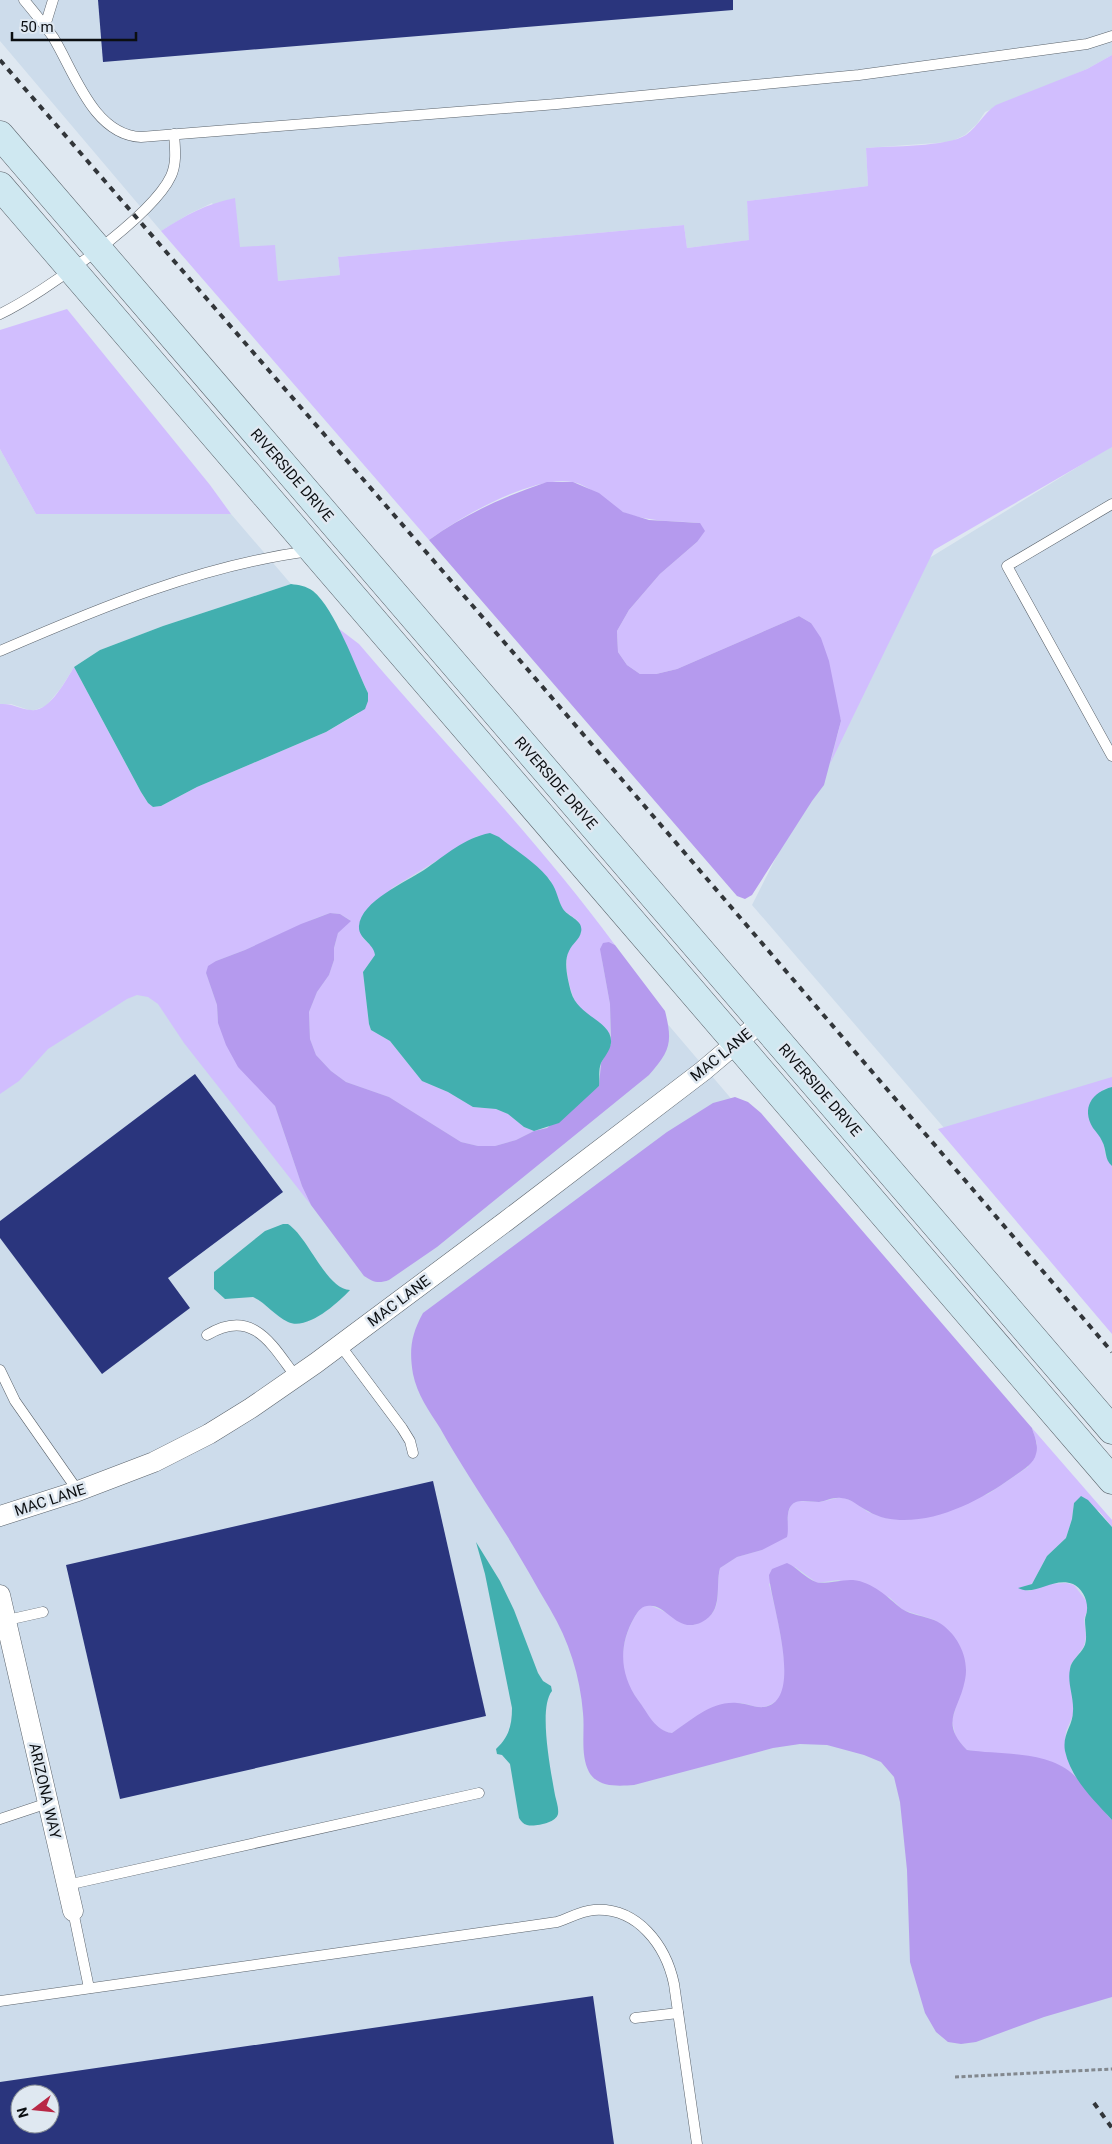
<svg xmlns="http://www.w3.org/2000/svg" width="1112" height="2144" viewBox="0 0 1112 2144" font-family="Roboto,sans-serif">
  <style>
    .built { fill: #cddceb; fill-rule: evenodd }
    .green { fill: #d1befe }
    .forest { fill: #b59aee }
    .water { fill: #42afaf }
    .building { fill: #2a357d; fill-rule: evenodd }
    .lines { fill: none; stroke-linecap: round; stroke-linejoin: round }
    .lane-casing { stroke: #5b636b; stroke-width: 11 }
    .street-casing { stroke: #5b636b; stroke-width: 21 }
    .secondary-casing { stroke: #5b636b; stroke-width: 29 }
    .path { stroke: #82888e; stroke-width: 3; stroke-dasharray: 4 2.5; stroke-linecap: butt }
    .lane { stroke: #fff; stroke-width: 10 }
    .street { stroke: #fff; stroke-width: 20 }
    .secondary { stroke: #cfe8f1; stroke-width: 28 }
    .rail { stroke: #32363a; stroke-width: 4; stroke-dasharray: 6 6; stroke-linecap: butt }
    .labels { text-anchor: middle; stroke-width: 5; stroke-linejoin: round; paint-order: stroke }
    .street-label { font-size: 15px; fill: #0b0e11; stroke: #dfe8f1 }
  </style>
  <rect width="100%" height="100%" fill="#dfe8f1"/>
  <g class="built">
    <polygon points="0,0 1112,0 1112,55 1087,69 985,112 977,124 965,135 950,142 866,148 868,186 747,201 750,240 687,248 684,225 338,257 340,275 278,281 240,248 212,203 189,214 161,231 0,41"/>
    <polygon points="1112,446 1112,1323 752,905 926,560"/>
    <polygon points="0,449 36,514 231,514 291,584 163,626 100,650 74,667 61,688 46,706 32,711 11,704 0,704"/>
    <path d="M442,759L1112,1546V2144H0V1069ZM20,2094H50V2124H20Z"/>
  </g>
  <g class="green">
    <path d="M1112,55V447L934,550L830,764L841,721L811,623L799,616L677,669L656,674H640L627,665L618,652L617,631L629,610L660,574L697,542L700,523C675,521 649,522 625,513C607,506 594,486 572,482C533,475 460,517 429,540L161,231C186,215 206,204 235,198L240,247L275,245L278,281L340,275L338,257L684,225L687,248L749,240L747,201L868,186L866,148C890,146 947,147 966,135C978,126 984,113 996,105L1087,69Z"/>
    <polygon points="67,309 210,485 231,514 36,514 0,449 0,330"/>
    <path d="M338,628L359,644C444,744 537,839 615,945L609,942L602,960L610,1004V1036C604,1022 592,1020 582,1011C571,1000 563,967 568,952C570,945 577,939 581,933L577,920L563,910L550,880L541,871L499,837L477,836L392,888L362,937L374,949L375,955L363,972L369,1024L371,1030L390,1041L422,1081L448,1092L473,1107L496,1109L508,1114L524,1127L534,1131L516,1140L495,1146H478L461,1142L389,1097L346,1082L331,1071L316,1055L310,1039L309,1012L317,992L329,975L334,960V948L338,933L350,920L340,914L330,913L316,918L245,950L216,961L206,973L217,1005L218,1023L275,1106L302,1186L311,1205L184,1043L158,1004L148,997L137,995L127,999L48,1049L19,1081L0,1094V704C13,703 19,709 31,710C49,713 66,680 74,667L141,792L148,803L153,807L161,806L197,787L326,732L359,713L368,693Z"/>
    <polygon points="1112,1077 1112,1087 1104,1089 1089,1119 1103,1141 1106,1157 1112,1166 1112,1334 938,1129"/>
    <path d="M1032,1428L1112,1520V1527L1099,1511L1074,1503L1072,1519L1066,1538L1047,1556L1032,1584L1019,1588L1029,1591L1049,1584L1066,1583L1074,1585L1087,1602V1611L1084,1619L1086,1636L1084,1646L1070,1666L1074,1713L1066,1731L1065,1741V1751L1074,1776L1063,1767L967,1750L956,1738L952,1721L957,1703L935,1620L903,1610L889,1597L838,1580L817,1583L795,1567L769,1584C775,1605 792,1676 782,1694C779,1699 773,1704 767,1706C757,1710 747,1702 737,1703C709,1704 694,1719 672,1733C658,1732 649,1718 642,1706C637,1698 630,1690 626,1680C619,1660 624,1636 634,1618C638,1612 640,1606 648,1605C652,1605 685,1622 693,1625C727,1614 714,1594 720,1568L737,1557L762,1550L788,1520V1513L791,1505L797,1501L820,1502L842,1497L854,1502L868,1512L885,1518L904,1520L921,1518L988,1494L1028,1467L1037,1444Z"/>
  </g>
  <g class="forest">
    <path d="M547,482H573L599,493L623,512L649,520L700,523L705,531L697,542L660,574L629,610L617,631L618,652L627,665L640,674H656L677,669L799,616L811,623L821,638L829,661L841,721L824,785L812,801L752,895L745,899L737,896L429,540C465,514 505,496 547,482Z"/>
    <path d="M330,913L340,914L351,921L338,933L334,948V960L329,975L317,992L309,1012L310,1039L316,1055L331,1071L346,1082L389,1097L461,1142L478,1146H495L516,1140L534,1131L547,1128L599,1086L601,1063L611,1044L610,1004L600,949L603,943L609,942L615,945L665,1011C673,1043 670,1051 649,1075L437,1247L389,1280C378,1284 373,1282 364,1276L311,1205L302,1186L275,1106L238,1067L226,1045L218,1023L217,1005L206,973L208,966L216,961L245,950L301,924Z"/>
    <path d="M735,1097L748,1102L761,1113L1032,1428C1034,1435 1039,1445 1036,1454C1034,1464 1021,1471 1013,1477C982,1499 943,1520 904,1520C892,1520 879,1518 868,1511C859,1507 851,1498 841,1498C833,1497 826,1501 819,1502C812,1502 802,1500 796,1502C783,1507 790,1527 787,1537L762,1550L737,1557L720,1568C715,1587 724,1611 702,1622C676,1635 667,1602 647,1606C640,1607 637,1613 634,1618C618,1646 620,1675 638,1700C648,1713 655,1731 672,1733C692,1720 711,1701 737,1703C746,1703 754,1708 764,1707C806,1701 770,1601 769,1575L772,1569L787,1563C798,1568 805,1578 816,1582C823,1585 843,1579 853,1580C873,1582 887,1597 902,1609C911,1615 924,1616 934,1620C956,1630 970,1657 965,1680C959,1711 939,1722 967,1750C1000,1755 1049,1750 1075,1776C1088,1789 1099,1806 1112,1820V1997L1044,2017L976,2042L961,2044L948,2042L936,2032L925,2013L910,1962L907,1870L900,1802L894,1777L881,1762L864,1755L827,1745L800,1744L773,1748L634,1785C619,1786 598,1788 589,1772C580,1755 585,1731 583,1713C580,1676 569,1641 550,1609C534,1582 519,1554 502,1528C481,1495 459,1462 440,1428C429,1411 417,1394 413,1374C409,1350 411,1335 423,1313L667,1132L713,1103Z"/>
  </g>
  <g class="water">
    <path d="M291,584C299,585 306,586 313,591C335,609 355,666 368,693V701L365,709L326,732L197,787L161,806L153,807L148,803L141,792L74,667L100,650L163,626Z"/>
    <path d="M490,833L499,837C515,850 540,865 551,882C557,890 558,901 563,909C568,917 584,920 581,932C580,939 572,944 569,951C563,962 568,980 571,992C578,1017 613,1021 611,1043C610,1051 604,1057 601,1063C598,1071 600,1078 599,1086L559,1123L534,1131L524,1127L508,1114L496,1109L473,1107L448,1092L422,1081L390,1041L371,1030L369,1024L363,972L375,955C374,943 358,939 359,926C361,901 406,882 424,870C446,855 464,838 490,833Z"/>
    <path d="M1112,1087V1166C1104,1159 1107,1150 1102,1141C1100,1136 1096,1132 1093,1128C1081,1108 1092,1092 1112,1087Z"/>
    <path d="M283,1224H288C309,1238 326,1289 350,1290C338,1303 307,1331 288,1322C275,1316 266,1303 253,1297L225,1299L214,1289V1272L265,1231Z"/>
    <path d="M1081,1496L1088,1500L1112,1527V1820C1094,1800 1071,1779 1065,1751C1062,1734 1073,1726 1073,1711C1074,1697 1067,1683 1070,1669C1071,1660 1080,1655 1084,1647C1088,1639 1085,1629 1085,1620C1085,1617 1087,1613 1087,1610C1088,1600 1082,1588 1073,1584C1054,1576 1035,1597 1018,1588L1032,1584L1047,1556L1066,1538L1072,1519L1074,1503Z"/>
    <path d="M476,1542L500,1581L514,1610L538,1673L543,1681L551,1686L552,1691C538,1708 551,1772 555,1795C556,1800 559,1808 558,1814C556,1823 535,1827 527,1825C523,1824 521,1821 519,1818L510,1764L502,1755L497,1754L496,1749C509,1737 512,1725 512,1708L485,1574Z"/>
  </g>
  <g class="building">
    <polygon points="98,0 733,0 733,10 103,62"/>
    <polygon points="195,1074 283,1192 168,1278 190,1308 102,1374 0,1238 0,1221"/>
    <polygon points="433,1481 486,1716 120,1799 66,1565"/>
    <path d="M593,1996L614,2144H0V2082ZM20,2094H50V2124H20Z"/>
  </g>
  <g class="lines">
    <defs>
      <g id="lane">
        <path d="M24,0C34,12 44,24 53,37C74,71 93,135 141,137L557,104L859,75L1087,44L1112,36"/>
        <polyline points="45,26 53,0"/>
        <path d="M0,314C42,294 152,217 171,176C177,163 175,148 174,134"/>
        <polyline points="1112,504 1007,566 1112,756"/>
        <path d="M0,651C99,608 202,565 310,551"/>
        <path d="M207,1335C253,1307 272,1345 296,1377"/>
        <polyline points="340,1345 402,1428 410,1441 413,1453"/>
        <polyline points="0,1370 15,1401 78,1491"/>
        <polyline points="3,1621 43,1612"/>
        <polyline points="0,1819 48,1803"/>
        <polyline points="67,1885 479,1793"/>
        <polyline points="73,1911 89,1988"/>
        <path d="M0,2001L557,1922C569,1918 581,1911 594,1910C638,1907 666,1946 674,1984L697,2144"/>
        <polyline points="635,2018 678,2013"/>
      </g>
      <g id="street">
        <polyline points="0,1516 78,1491 154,1462 209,1434 251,1408 316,1363 505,1222 703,1071 761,1022"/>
        <polyline points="0,1595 73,1911"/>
      </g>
      <g id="secondary">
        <polyline points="0,135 1112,1430"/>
        <polyline points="0,186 1112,1480"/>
      </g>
    </defs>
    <use href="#lane" class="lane-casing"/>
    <use href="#street" class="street-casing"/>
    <use href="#secondary" class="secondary-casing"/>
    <polyline class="path" points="955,2077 1112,2069"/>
    <use href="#lane" class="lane"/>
    <use href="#street" class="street"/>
    <use href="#secondary" class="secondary"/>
    <g class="rail">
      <polyline points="0,60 517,657 1112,1352"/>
      <polyline points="1094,2103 1112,2128"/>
    </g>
  </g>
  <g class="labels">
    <g class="street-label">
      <text transform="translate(292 475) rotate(49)" y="5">RIVERSIDE DRIVE</text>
      <text transform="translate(556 783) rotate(49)" y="5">RIVERSIDE DRIVE</text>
      <text transform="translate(721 1055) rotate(-39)" y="5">MAC LANE</text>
      <text transform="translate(820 1090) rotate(49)" y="5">RIVERSIDE DRIVE</text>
      <text transform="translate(399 1301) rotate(-37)" y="5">MAC LANE</text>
      <text transform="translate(50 1500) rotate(-18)" y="5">MAC LANE</text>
      <text transform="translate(45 1791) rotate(77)" y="5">ARIZONA WAY</text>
    </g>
  </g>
  <g transform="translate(35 2109) rotate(254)"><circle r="24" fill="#dfe8f1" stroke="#8a9197"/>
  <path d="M0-4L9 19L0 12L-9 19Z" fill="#b82745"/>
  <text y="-8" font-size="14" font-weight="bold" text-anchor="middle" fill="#0b0e11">N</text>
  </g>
  <path d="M12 32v8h124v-8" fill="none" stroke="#0b0e11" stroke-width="2.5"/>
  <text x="20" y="32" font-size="15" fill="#0b0e11" stroke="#dfe8f1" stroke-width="4" paint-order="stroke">50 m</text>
</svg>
